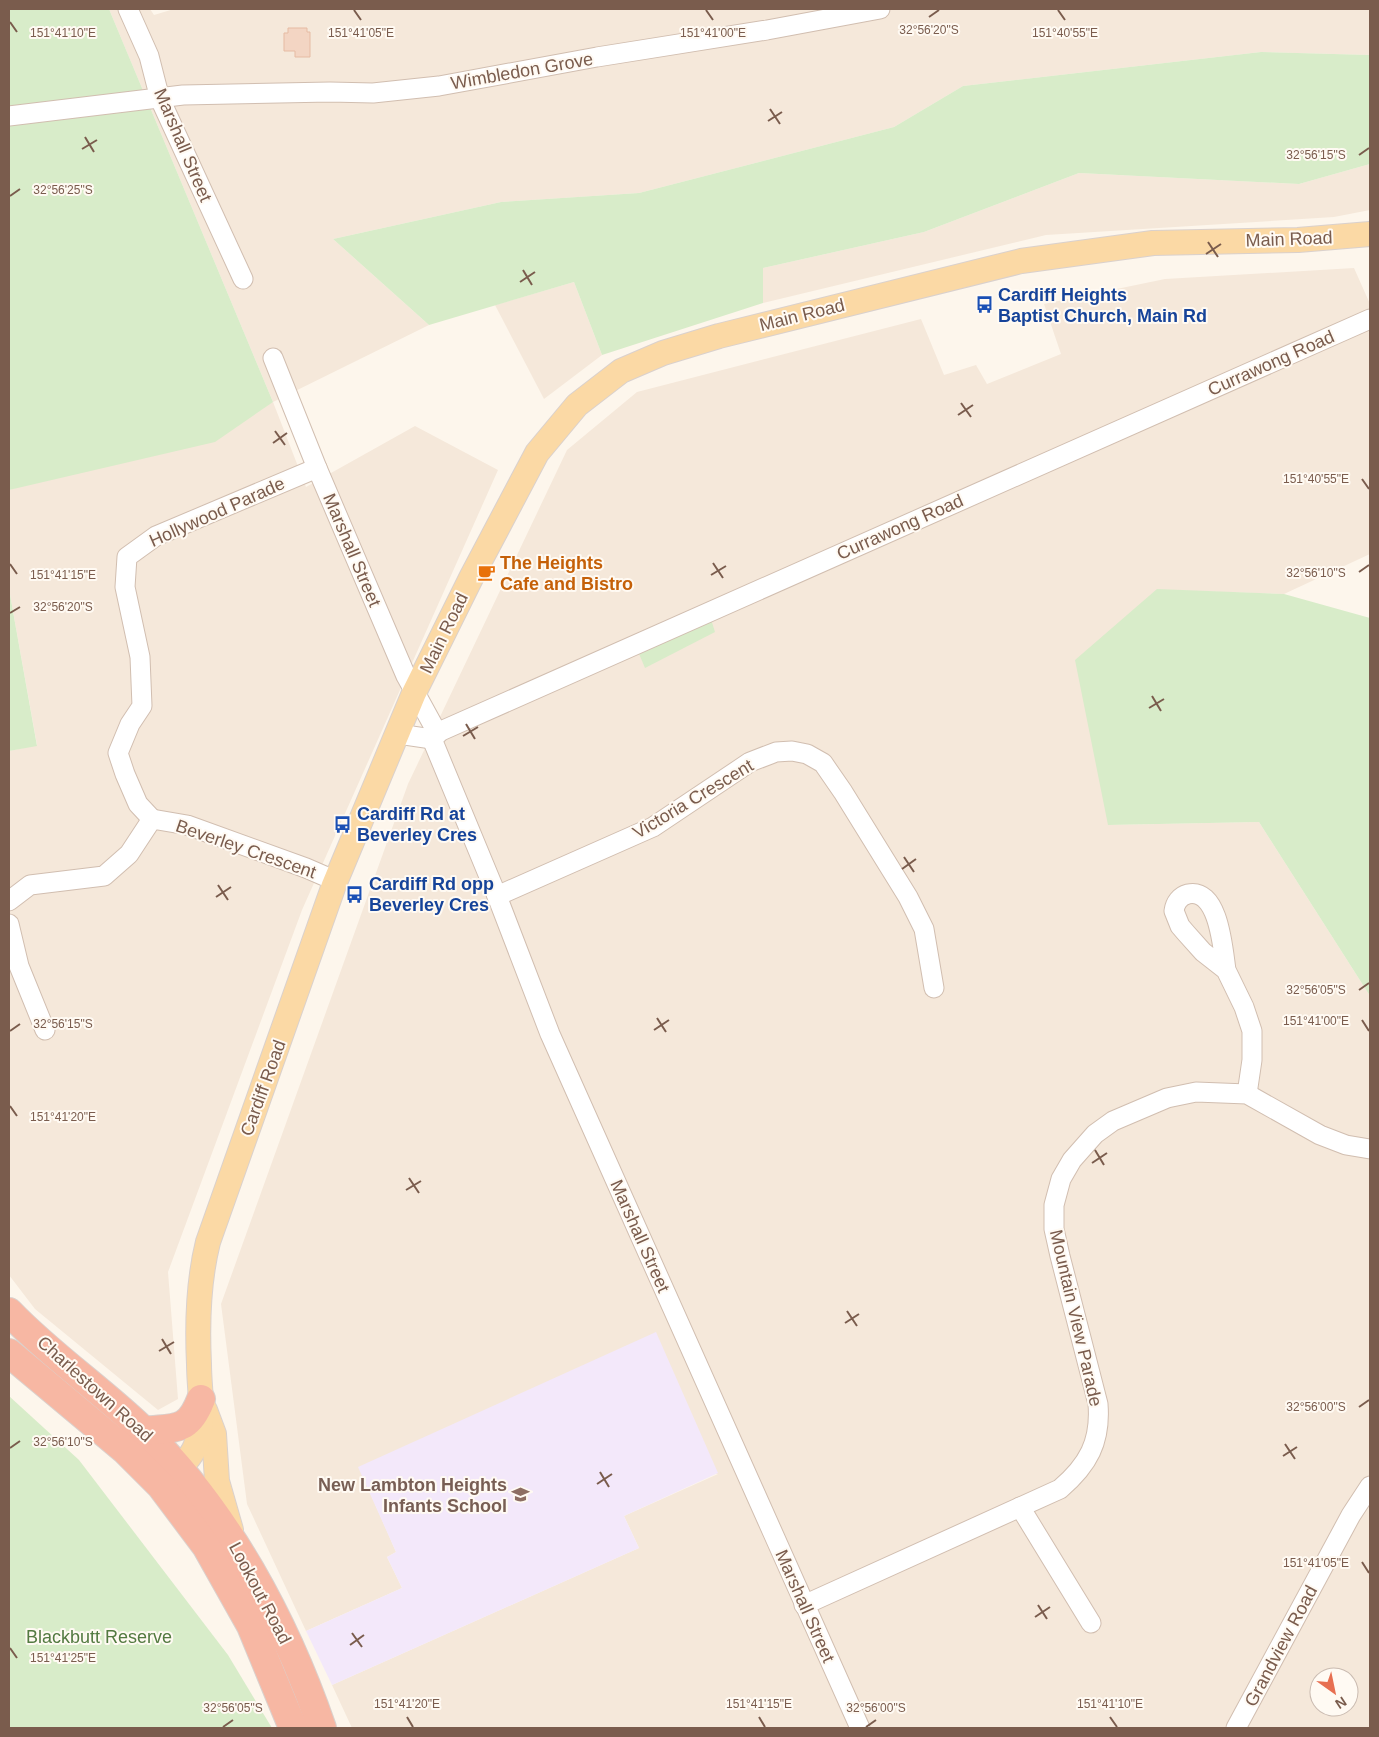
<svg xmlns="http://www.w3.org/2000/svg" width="1379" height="1737" viewBox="0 0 1379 1737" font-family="Arial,sans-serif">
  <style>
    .residential { fill: #f5e8da; fill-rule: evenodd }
    .education { fill: #f3e8fa }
    .green { fill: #d8ecc9 }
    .building { fill: #f3d5c3; stroke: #e6bba3 }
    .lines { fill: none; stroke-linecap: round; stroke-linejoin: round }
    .minor-casing { stroke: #d1beb0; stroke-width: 21 }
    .major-casing { stroke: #dad1cd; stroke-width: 26 }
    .highway-casing { stroke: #dad1cd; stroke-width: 30 }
    .minor { stroke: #fff; stroke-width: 19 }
    .major { stroke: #fbd9a5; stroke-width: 24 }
    .highway { stroke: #f7b7a3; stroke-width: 28 }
    .ticks { fill: none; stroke: #7a5c4d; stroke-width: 2 }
    .labels { text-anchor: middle; stroke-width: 4; stroke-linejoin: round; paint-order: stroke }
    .street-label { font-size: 18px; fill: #7a5c4d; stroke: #fffaf3 }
    .transit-label { font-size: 18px; font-weight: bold; fill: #164399; stroke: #fffaf3; text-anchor: start }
    .food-label { font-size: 18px; font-weight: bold; fill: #c56008; stroke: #fffaf3; text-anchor: start }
    .education-label { font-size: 18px; font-weight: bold; fill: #785e54; stroke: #fffaf3; text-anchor: end }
    .park-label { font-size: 18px; fill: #537a41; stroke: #fffaf3 }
    .ticks-label { font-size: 12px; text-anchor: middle; fill: #7a5c4d; stroke: #fffaf3; stroke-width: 4; stroke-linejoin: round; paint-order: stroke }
  </style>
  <rect width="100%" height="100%" fill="#fdf6ec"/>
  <g class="residential">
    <polygon points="109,9 150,9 154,15 174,9 1370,9 1370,55 1261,52 963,86 894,127 639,193 501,202 333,239 429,325 273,402 306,487 415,426 498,470 302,910 168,1272 178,1399 158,1410 35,1309 9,1275 9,751 37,745 9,589 9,490 273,402"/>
    <polygon points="1370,164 1370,210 1334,217 1046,235 763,303 763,268 924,232 1079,173 1299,184"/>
    <path d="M1354,268L1370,304V554L1284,594L1157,590L1108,825L1259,822L1370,996V1728H352L332,1685L639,1548L624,1516L718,1474L359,1467L396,1552L387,1557L402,1588L306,1631L247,1504L221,1304L408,784L567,450L637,392L921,319L944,375L976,365L987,384L1061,354L1044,304L1165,279ZM1319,1677H1349V1707H1319Z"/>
    <polygon points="574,282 602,355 544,399 495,305"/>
  </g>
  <polygon class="education" points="656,1332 718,1473 624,1516 639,1548 332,1685 306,1631 402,1588 387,1557 396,1552 358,1467"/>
  <g class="green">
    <polygon points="9,9 109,9 273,402 215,442 9,490"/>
    <polygon points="1261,52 1370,55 1370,164 1299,184 1079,173 924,232 763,268 763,303 602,355 574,282 429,325 333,239 501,202 639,193 894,127 963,86"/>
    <polygon points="9,589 37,746 9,751"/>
    <polygon points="1157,589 1284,594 1370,618 1370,996 1259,822 1108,825 1075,660"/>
    <polygon points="710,616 715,632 645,668 637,649"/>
    <polygon points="9,1396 79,1460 228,1655 272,1728 9,1728"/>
  </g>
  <polygon class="building" points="288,28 307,28 307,32 310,32 310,57 295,57 295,51 284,51 284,33 288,33"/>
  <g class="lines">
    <defs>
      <g id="minor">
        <polyline points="128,9 149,56 160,99 243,279"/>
        <polyline points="9,116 183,95 330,92 373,93 439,86 597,57 767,30 880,9"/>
        <polyline points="273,358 317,468 406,676 434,727 432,739 497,896 550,1034 860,1728"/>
        <polyline points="398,734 432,739 441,731 1370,319"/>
        <polyline points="152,819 138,804 125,774 118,753 130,724 142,706 140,657 125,587 127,557 156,536 317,468"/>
        <polyline points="497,896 653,827 750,762 776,752 792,751 807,754 823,763 843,792 908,897 924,929 934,988"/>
        <polyline points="9,901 30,885 104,876 129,854 152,819 187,825 306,868 336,881"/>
        <polyline points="9,924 19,966 45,1030"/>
        <path d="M1226,970C1223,950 1219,887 1188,894C1180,896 1175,903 1174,911L1180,926L1186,933L1203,952L1226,970L1244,1007L1252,1031V1060L1247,1094"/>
        <polyline points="1020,1507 1091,1623"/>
        <path d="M804,1605L1060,1489C1088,1465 1101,1442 1098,1404L1060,1256L1054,1229V1205L1061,1179L1072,1160L1095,1134L1113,1121L1167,1098L1196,1092L1247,1094L1320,1135L1346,1145L1370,1149"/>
        <polyline points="1236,1728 1351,1515 1370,1486"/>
      </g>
      <g id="major">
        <polyline points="205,1410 214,1434 217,1481 231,1530"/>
        <path d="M166,1481C176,1471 190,1460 195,1447C206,1421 199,1391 199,1364C197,1323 198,1282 208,1242L334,885L414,693L472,576L537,453L577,405L621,371L663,353L719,336L1021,261L1153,243L1298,240L1370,234"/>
      </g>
      <g id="highway">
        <path d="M9,1312C51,1356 102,1390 145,1432C227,1512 285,1621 322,1728"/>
        <polyline points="9,1353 125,1450 161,1486 206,1546 251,1626 293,1728"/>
        <path d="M144,1431C175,1427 188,1433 201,1399"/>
      </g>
    </defs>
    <use href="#minor" class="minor-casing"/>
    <use href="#major" class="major-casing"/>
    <use href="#highway" class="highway-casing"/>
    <use href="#minor" class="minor"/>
    <use href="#major" class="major"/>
    <use href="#highway" class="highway"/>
  </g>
  <path class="ticks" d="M354,10L361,20M706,10L713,20M1058,10L1065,20M929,17L939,10M10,22L17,32M770,109L780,124M768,121L782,112M85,137L94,152M82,149L97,140M1359,155L1369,148M10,196L20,189M1208,242L1218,257M1206,254L1221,244M523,270L532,285M520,282L535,272M961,403L971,417M958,415L973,405M275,431L285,445M273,443L287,433M1362,479L1369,489M713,563L723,578M10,564L17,574M1359,572L1369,565M711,575L726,566M10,613L20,607M1152,696L1161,711M1149,708L1164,699M466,724L475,739M463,736L478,727M904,857L914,872M902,869L916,859M218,885L228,900M216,897L231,887M1359,990L1369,983M657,1018L666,1032M1362,1020L1369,1031M654,1030L669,1020M10,1031L20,1024M10,1106L17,1116M1095,1150L1104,1165M1092,1163L1107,1153M409,1178L419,1193M406,1190L421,1181M847,1311L857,1326M845,1323L859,1314M162,1339L171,1354M159,1351L174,1342M1359,1407L1369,1400M1285,1444L1295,1459M10,1448L20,1441M1283,1456L1297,1447M600,1472L609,1487M597,1484L612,1474M1362,1562L1369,1573M1038,1605L1047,1619M1035,1617L1050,1607M352,1633L362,1647M350,1645L364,1635M10,1648L17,1658M407,1717L413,1727M759,1717L765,1727M1110,1717L1117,1727M223,1727L233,1720M866,1727L876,1720"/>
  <defs>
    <symbol id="bus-bare" viewBox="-9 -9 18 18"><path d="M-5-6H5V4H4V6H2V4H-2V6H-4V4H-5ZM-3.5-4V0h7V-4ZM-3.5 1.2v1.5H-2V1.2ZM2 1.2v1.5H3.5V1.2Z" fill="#1a4fb4" stroke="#fffaf3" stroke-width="2.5" paint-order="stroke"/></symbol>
    <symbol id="cafe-bare" viewBox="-9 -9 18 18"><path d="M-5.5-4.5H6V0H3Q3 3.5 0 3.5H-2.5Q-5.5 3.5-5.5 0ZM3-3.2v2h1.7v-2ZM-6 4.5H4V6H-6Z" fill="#e8710a" stroke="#fffaf3" stroke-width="2.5" paint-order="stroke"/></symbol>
    <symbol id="school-bare" viewBox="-9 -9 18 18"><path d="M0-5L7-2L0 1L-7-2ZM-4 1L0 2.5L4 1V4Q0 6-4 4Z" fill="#8d6e63" stroke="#fffaf3" stroke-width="2.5" paint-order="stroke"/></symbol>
  </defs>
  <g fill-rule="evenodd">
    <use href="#bus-bare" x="972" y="292" width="25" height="25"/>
    <use href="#cafe-bare" x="474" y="560" width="25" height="25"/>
    <use href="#bus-bare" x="330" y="812" width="25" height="25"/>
    <use href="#bus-bare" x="342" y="882" width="25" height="25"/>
    <use href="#school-bare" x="508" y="1482" width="25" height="25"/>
  </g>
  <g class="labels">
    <g class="street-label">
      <text transform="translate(522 71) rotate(-10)" y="6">Wimbledon Grove</text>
      <text transform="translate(183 145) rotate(67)" y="6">Marshall Street</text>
      <text transform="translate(1289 239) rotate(-2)" y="6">Main Road</text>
      <text transform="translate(802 315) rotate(-14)" y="6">Main Road</text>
      <text transform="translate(1271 363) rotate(-24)" y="6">Currawong Road</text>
      <text transform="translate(217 512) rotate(-24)" y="6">Hollywood Parade</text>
      <text transform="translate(900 527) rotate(-24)" y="6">Currawong Road</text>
      <text transform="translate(352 550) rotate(67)" y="6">Marshall Street</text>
      <text transform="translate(444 633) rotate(-64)" y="6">Main Road</text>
      <text transform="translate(693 799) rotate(-31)" y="6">Victoria Crescent</text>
      <text transform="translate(246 849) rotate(19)" y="6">Beverley Crescent</text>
      <text transform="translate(263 1088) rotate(-70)" y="6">Cardiff Road</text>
      <text transform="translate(640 1236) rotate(66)" y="6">Marshall Street</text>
      <text transform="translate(1076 1318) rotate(77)" y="6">Mountain View Parade</text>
      <text transform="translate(95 1389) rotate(42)" y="6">Charlestown Road</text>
      <text transform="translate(260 1593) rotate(62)" y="6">Lookout Road</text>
      <text transform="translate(805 1606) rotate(66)" y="6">Marshall Street</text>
      <text transform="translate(1281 1646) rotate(-62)" y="6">Grandview Road</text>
    </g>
    <g class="transit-label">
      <text x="998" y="301">Cardiff Heights<tspan x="998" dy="21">Baptist Church, Main Rd</tspan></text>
      <text x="357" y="820">Cardiff Rd at<tspan x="357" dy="21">Beverley Cres</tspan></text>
      <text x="369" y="890">Cardiff Rd opp<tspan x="369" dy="21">Beverley Cres</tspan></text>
    </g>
    <g class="food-label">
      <text x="500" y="569">The Heights<tspan x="500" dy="21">Cafe and Bistro</tspan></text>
    </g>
    <g class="education-label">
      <text x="507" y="1491">New Lambton Heights<tspan x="507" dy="21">Infants School</tspan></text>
    </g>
    <g class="park-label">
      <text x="99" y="1643">Blackbutt Reserve</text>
    </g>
  </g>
  <g class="ticks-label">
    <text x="929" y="34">32°56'20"S</text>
    <text x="63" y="37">151°41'10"E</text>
    <text x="361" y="37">151°41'05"E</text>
    <text x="713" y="37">151°41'00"E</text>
    <text x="1065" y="37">151°40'55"E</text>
    <text x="1316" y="159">32°56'15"S</text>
    <text x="63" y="194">32°56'25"S</text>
    <text x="1316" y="483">151°40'55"E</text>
    <text x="1316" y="577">32°56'10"S</text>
    <text x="63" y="579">151°41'15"E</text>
    <text x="63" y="611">32°56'20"S</text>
    <text x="1316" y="994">32°56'05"S</text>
    <text x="1316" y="1025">151°41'00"E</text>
    <text x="63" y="1028">32°56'15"S</text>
    <text x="63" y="1121">151°41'20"E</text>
    <text x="1316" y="1411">32°56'00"S</text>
    <text x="63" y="1446">32°56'10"S</text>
    <text x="1316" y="1567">151°41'05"E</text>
    <text x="63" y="1662">151°41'25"E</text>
    <text x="407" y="1708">151°41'20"E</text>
    <text x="759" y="1708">151°41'15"E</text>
    <text x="1110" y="1708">151°41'10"E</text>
    <text x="233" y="1712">32°56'05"S</text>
    <text x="876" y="1712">32°56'00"S</text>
  </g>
  <rect width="1379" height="1737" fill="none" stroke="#7a5c4d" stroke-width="20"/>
  <g transform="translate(1334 1692) rotate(147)"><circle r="24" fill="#fffaf3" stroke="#cabbb1"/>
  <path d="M0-4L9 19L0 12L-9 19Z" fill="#e76f51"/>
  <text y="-8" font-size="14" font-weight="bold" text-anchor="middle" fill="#7a5c4d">N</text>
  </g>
</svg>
